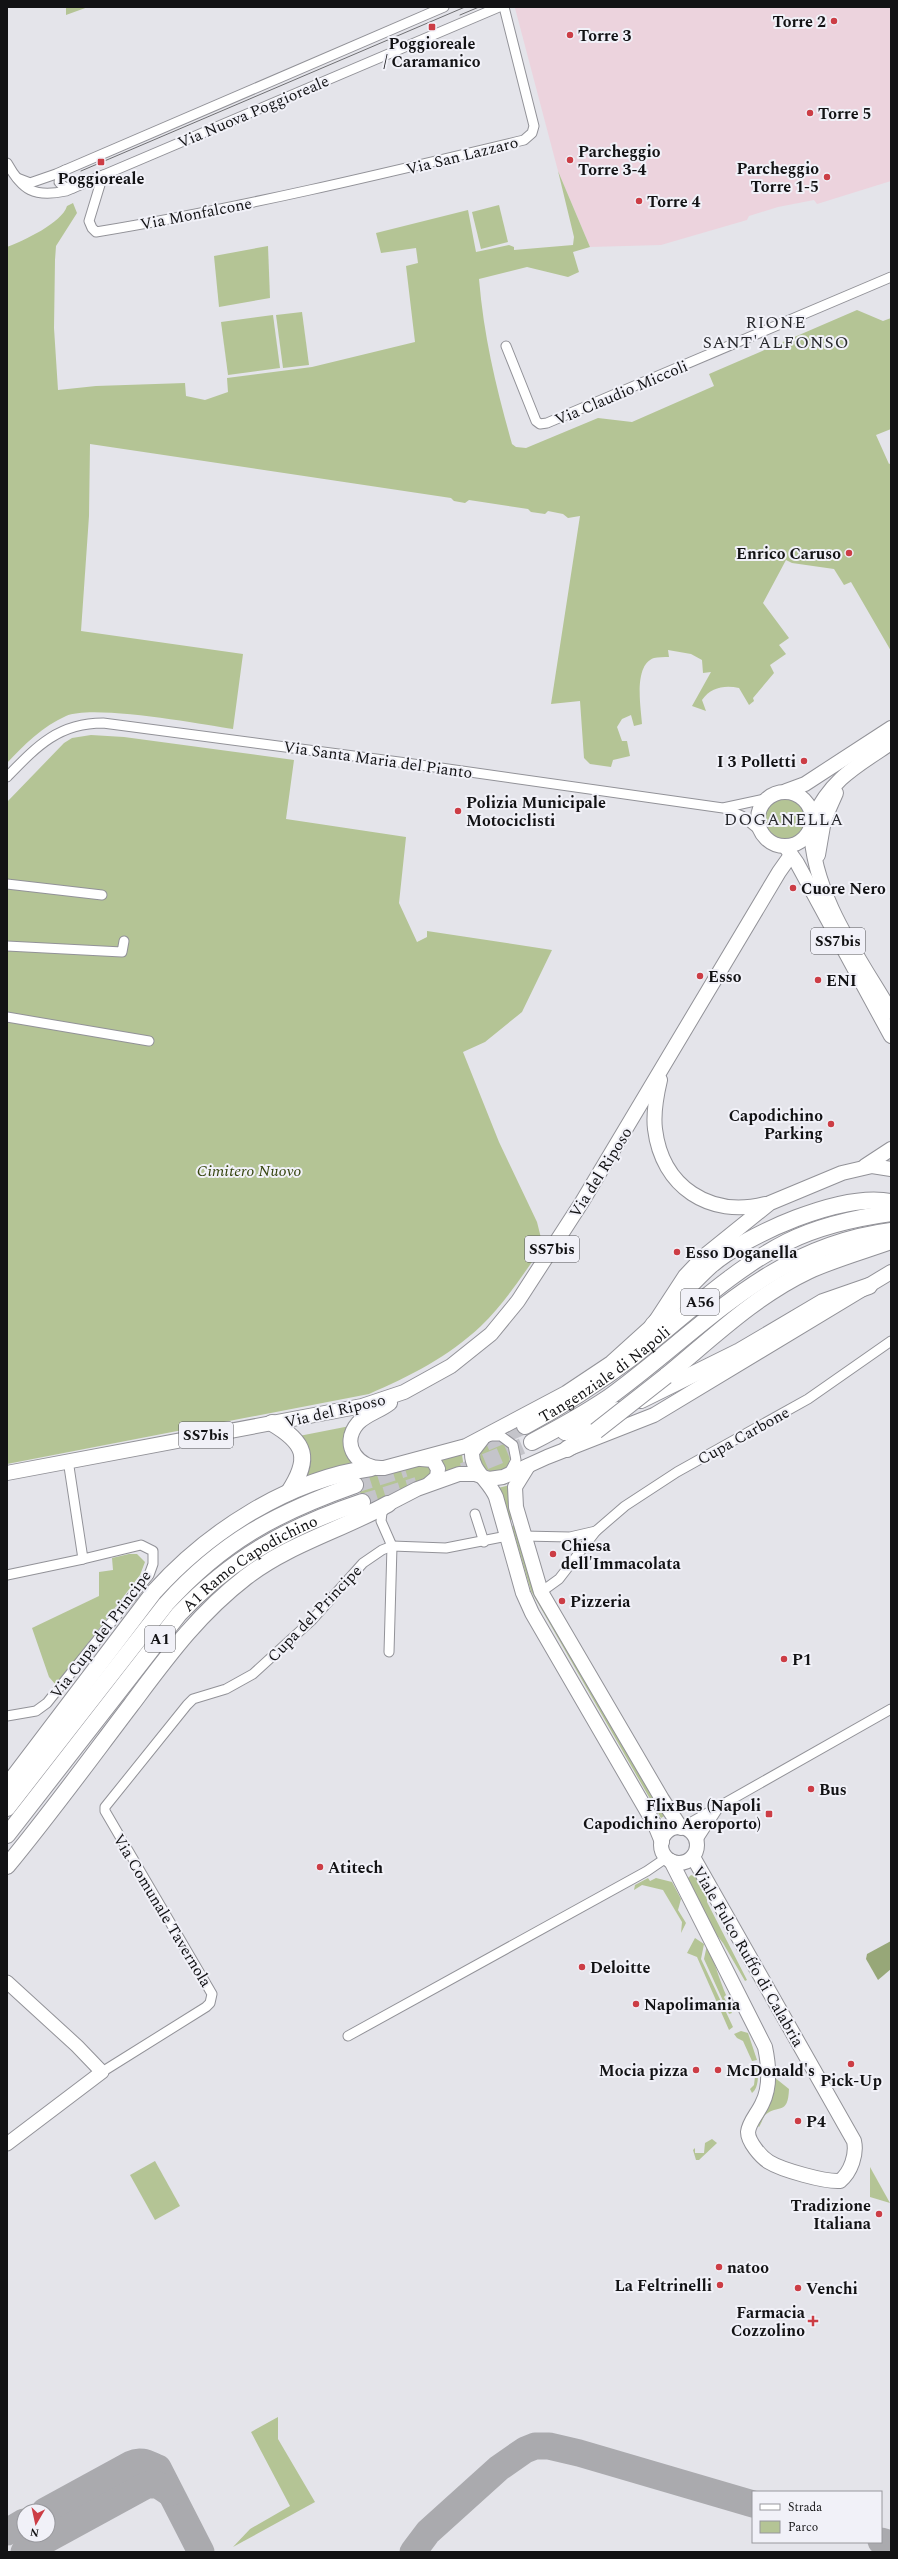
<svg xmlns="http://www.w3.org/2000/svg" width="898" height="2559" viewBox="0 0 898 2559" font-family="Spectral,serif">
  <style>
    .commercial { fill: #ecd3dd }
    .green { fill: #b4c495 }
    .forest { fill: #97a778 }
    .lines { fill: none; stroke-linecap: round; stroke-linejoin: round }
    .taxiway { stroke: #aaaaae; stroke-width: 27 }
    .highway-tunnel { stroke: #c4c4ca; stroke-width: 16; stroke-dasharray: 16 8; stroke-linecap: butt }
    .street-casing { stroke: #929298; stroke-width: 11 }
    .secondary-casing { stroke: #929298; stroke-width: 15 }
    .primary-casing { stroke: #929298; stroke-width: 16 }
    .highway-casing { stroke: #929298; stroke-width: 18 }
    .street { stroke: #fff; stroke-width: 9 }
    .secondary { stroke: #fff; stroke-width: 13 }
    .primary { stroke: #fff; stroke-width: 14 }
    .highway { stroke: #fff; stroke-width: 16 }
    .tram { stroke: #707073; stroke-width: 1 }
    .highway-bridge-casing { stroke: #929298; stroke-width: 18; stroke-linecap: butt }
    .highway-bridge { stroke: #fff; stroke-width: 16 }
    .poi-dot { fill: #cc3d45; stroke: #f1f1f8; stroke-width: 1.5 }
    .labels { text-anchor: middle; stroke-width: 4; stroke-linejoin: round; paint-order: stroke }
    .shield { fill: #f1f1f8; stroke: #555558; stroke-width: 1 }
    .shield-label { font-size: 15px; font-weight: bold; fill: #121214 }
    .poi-label { font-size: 16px; font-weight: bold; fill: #121214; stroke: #f1f1f8; text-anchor: start }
    .street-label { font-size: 16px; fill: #121214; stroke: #f1f1f8 }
    .park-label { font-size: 16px; font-style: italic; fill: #35440e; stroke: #f1f1f8 }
    .neighbourhood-label { font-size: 17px; letter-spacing: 1px; fill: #28292d; stroke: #f1f1f8 }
  </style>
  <rect width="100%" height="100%" fill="#e4e4ea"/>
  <polygon class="commercial" points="518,7 891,7 891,181 817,204 814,200 778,207 749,216 747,220 661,245 590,247 558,171 515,8"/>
  <g class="green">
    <polygon points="66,7 88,7 66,15"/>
    <path d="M558,171L590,247L573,252L579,272L568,277L527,267L479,279C484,338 496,387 512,444L516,447L526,448L598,418L632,422L714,386L709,374L857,310L883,321L891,318V429L876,435L889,464L891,463V651L851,582L844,585L834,569L792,563L786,560L763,603L789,638L779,645L786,654L770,665L774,673L753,698L754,701L749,705L739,688C725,685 711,687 702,700L706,711L692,706L711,672L703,673L702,660L691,654L668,650L669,657C664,657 658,657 654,658C633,665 641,708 642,724L634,726L631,715L622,719L617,727L622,741H627L630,756L613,760L611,767L590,764L584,758L580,701L551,704L580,516L568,518L563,514L548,511L545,514L531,512L528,509L469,500L465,503L454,501L451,498L90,444L89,516L81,631L243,654L233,729C201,724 92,704 66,716C43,726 24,745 7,763V247C23,241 62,223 67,206L73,203L77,213L56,246L55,260L54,328L58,390L96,386L185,383L186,396L205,400L228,392L227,378L312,367L415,342L406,266L418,263L416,248L381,253L376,233L468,210L476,252L509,245L514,247V250L573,245L574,237Z"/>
    <polygon points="499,205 508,242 481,249 472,212"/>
    <polygon points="268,246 270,298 219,307 214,256"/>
    <polygon points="302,312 309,365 283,368 276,315"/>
    <polygon points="273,315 280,368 228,375 221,322"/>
    <path d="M91,735L124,737L294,760L286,819L406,837L399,903L417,942L427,937V931L552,950L522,1012L485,1042L463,1052L499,1142L537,1222L543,1246C524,1273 505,1303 481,1326C448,1357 410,1376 369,1394L7,1464V802L64,743L72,738Z"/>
    <circle cx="785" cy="819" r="23"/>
    <polygon points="350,1426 348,1452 353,1464 307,1478 299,1436"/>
    <circle cx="495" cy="1457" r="15"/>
    <polygon points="462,1455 464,1467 446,1472 441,1458"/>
    <path d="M424,1464L431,1466L432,1475L357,1516C362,1498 365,1494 351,1480L365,1475L384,1476Z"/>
    <polygon points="510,1485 513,1519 510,1520 498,1488"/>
    <polygon points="515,1525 538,1600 666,1815 661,1818 531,1591 512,1526"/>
    <polygon points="129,1554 137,1554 145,1562 140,1575 56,1685 49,1677 32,1628 99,1596 99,1572 113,1570 112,1558"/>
    <polygon points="691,1875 696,1877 707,1896 707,1902 747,1980 745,1981 723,1943 711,1928 687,1879"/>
    <polygon points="648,1878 650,1881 656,1878 672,1882 681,1899 678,1910 686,1923 681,1933 682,1922 663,1890 642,1885 634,1890 635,1885"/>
    <polygon points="695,1938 704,1944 701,1959 733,2027 729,2030 697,1957 687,1953"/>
    <path d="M707,1945C715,1962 719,1979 726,1995L724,1997L732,2013L729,2014L704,1959Z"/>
    <polygon points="741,2031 748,2033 757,2060 752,2061 743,2041 737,2038 734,2034"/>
    <path d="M756,2068H758C758,2075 759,2088 752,2093L750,2089L754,2085Z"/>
    <path d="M774,2077L789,2089C788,2116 778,2104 765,2115C763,2118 761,2124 759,2127L758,2126L768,2108Z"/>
    <polygon points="712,2139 717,2143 699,2160 696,2160 693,2150 695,2148 695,2153 704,2153 705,2143"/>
    <polygon points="155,2161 180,2206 155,2220 130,2175"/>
    <polygon points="870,2167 890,2203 870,2197"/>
    <polygon points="278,2417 278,2439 315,2502 233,2547 250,2529 290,2506 251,2432"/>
  </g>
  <polygon class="forest" points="891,1941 891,1969 878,1980 866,1959 867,1954"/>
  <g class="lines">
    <g class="taxiway">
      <path d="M45,2511L131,2464C141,2459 148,2464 158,2468L201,2552"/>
      <polyline points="7,2532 24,2522"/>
      <polyline points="881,2541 891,2544"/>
      <polyline points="24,2552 147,2485 158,2485 170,2493"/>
      <polyline points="413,2552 428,2532 499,2468 525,2450 535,2446 549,2446 579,2453 753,2504"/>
    </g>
    <g class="highway-tunnel">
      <polyline points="486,1443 525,1426"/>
      <polyline points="463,1471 532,1442"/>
      <polyline points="355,1485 405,1469"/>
      <polyline points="362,1502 417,1485"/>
    </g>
    <defs>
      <g id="street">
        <path d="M7,163C22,190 34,198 66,191L499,7"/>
        <polyline points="65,170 61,174 59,182 64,187 73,188"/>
        <path d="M103,175L89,221L92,228L96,232C240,208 382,174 524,140L532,133L534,126L504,7"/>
        <polyline points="17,178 30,183 56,174 444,7"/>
        <polyline points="506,346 536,421 540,424 547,423 891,277"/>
        <path d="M7,777C36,747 58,723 103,723L399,762L723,808L765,799"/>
        <polyline points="726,809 742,816 759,830"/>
        <polyline points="7,884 102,895"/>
        <polyline points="7,946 122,952 124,941"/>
        <polyline points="7,1017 149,1041"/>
        <polyline points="488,1436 501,1436 513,1445 516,1460 509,1473"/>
        <polyline points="387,1505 382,1513 381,1521 392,1546 389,1652"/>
        <polyline points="475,1514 484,1542"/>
        <polyline points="523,1536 570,1537 596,1531"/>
        <polyline points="7,1575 83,1559"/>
        <polyline points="541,1592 559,1579 596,1531 625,1506 677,1472 808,1399 891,1341"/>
        <polyline points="7,1716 36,1711 47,1703 149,1575 153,1564 153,1551 141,1545 83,1559 68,1460"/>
        <polyline points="681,1828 891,1709"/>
        <polyline points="697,1841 717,1810"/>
        <polyline points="348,2036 647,1871 666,1858"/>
        <polyline points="102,2072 206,2007 210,2003 212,1994 105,1811 105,1807 187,1705 193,1699 226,1689 253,1674 311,1621 363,1563 382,1550 392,1546 446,1548 507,1536"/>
      </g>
      <polyline id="secondary" points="7,1982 77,2046 102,2072 7,2144"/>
      <g id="primary">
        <polyline points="786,791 805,784 891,728"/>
        <circle cx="785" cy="819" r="27"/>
        <path d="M812,820C831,779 855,767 891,743"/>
        <path d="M811,828C813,896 858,956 891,1012"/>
        <polyline points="785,846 797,863 891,1036"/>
        <polyline points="818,855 824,820 836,793"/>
        <path d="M660,1080C656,1097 653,1113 655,1129C662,1187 710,1218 765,1204"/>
        <polyline points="865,1166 891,1149"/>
        <path d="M390,1403C380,1411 367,1414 358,1423C339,1445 359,1470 384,1468L466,1446L566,1393L611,1363L653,1325L685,1276L703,1257L770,1203L842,1173L872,1166L891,1169"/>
        <path d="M482,1439L472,1452C471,1471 489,1480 496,1497L523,1593L532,1613L655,1825L662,1842"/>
        <polyline points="421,1459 433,1460 438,1469 437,1477 429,1484"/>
        <polyline points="528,1466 515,1487 516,1507 541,1592 662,1799 681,1828"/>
        <polyline points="7,1473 362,1406 404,1392 451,1366 491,1334 518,1301 582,1202 779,872 791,855"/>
        <polyline points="388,1504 417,1489 459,1474 475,1474 489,1479 503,1477 547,1457 654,1415 891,1272"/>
        <circle cx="679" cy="1845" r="18"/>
        <path d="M671,1861L765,2047C769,2066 771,2087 762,2104C758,2113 749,2122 748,2132C748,2142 761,2157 769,2162C782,2170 825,2182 840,2181C851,2172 857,2154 854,2141L693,1857"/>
      </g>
      <g id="highway">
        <path d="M653,1325C672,1306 690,1284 710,1266C747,1234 842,1192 891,1202"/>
        <path d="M666,1376C711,1339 755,1296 808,1271C834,1259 863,1251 891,1241"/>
        <polyline points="641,1400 740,1351 823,1302 869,1286"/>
        <path d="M272,1423C306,1443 311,1458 289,1492"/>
        <path id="s1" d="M525,1426C564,1405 599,1382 634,1356C684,1317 730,1271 787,1242C819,1226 855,1218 891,1213"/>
        <polyline points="565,1432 618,1410"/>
        <path d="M532,1442C557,1429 584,1414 608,1398C702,1330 768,1247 891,1231"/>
        <polyline points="567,1449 596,1431"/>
        <path d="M7,1786L154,1592C209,1531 288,1480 371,1468"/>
        <path d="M7,1808L166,1604C223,1541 276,1513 355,1485"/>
        <path id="s2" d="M7,1835L179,1614C233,1557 288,1527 362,1502"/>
        <path d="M7,1866C50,1814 90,1759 131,1705C167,1657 198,1614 246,1577C289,1544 341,1530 388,1504"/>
      </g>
    </defs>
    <use href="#street" class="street-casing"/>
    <use href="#secondary" class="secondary-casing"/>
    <use href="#primary" class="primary-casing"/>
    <use href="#highway" class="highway-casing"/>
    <use href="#street" class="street"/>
    <use href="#secondary" class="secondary"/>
    <use href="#primary" class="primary"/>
    <use href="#highway" class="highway"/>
    <g class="tram">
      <polyline points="460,15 479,7"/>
      <polyline points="81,171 465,7"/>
    </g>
    <defs>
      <polyline id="highway-bridge" points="596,1431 666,1376"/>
    </defs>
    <use href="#highway-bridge" class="highway-bridge-casing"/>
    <use href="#highway-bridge" class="highway-bridge"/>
  </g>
  <g class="poi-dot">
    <circle cx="834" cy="21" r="4"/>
    <rect x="428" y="23" width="8" height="8" rx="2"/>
    <circle cx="570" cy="35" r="4"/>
    <circle cx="810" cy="113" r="4"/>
    <circle cx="570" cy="160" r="4"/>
    <rect x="97" y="158" width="8" height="8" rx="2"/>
    <circle cx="827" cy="177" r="4"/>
    <circle cx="639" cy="201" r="4"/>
    <circle cx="849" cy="553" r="4"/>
    <circle cx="804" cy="761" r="4"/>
    <circle cx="458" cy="811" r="4"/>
    <circle cx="793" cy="888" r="4"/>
    <circle cx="700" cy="976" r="4"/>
    <circle cx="818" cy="980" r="4"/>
    <circle cx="831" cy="1124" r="4"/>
    <circle cx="677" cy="1252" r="4"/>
    <circle cx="553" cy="1554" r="4"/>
    <circle cx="562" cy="1601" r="4"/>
    <circle cx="784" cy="1659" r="4"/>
    <circle cx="811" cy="1789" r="4"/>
    <rect x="765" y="1810" width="8" height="8" rx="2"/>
    <circle cx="320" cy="1867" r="4"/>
    <circle cx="582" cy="1967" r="4"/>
    <circle cx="636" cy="2004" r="4"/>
    <circle cx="851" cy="2064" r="4"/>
    <circle cx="696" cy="2070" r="4"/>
    <circle cx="718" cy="2070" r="4"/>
    <circle cx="798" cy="2121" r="4"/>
    <circle cx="879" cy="2214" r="4"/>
    <circle cx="719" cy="2267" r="4"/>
    <circle cx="720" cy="2285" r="4"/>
    <circle cx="798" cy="2288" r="4"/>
    <path d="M811 2315h4v4h4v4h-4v4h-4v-4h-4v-4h4z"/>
  </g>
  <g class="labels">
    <g class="shield">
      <rect x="811" y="928" width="54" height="26" rx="3"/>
      <rect x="525" y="1236" width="54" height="26" rx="3"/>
      <rect x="681" y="1289" width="38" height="26" rx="3"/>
      <rect x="179" y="1422" width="54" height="26" rx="3"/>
      <rect x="145" y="1626" width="30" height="26" rx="3"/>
    </g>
    <g class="shield-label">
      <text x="838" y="946">SS7bis</text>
      <text x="552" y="1254">SS7bis</text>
      <text x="700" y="1307">A56</text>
      <text x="206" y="1440">SS7bis</text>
      <text x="160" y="1644">A1</text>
    </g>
    <g class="poi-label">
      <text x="826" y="27" text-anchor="end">Torre 2</text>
      <text x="578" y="41">Torre 3</text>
      <text x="432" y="49" text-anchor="middle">Poggioreale<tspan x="432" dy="18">/ Caramanico</tspan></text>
      <text x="818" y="119">Torre 5</text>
      <text x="578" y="157">Parcheggio<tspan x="578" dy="18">Torre 3-4</tspan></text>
      <text x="819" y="174" text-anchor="end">Parcheggio<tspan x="819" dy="18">Torre 1-5</tspan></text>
      <text x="101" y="184" text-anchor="middle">Poggioreale</text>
      <text x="647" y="207">Torre 4</text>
      <text x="841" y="559" text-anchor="end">Enrico Caruso</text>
      <text x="796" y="767" text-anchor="end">I 3 Polletti</text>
      <text x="466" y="808">Polizia Municipale<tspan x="466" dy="18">Motociclisti</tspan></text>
      <text x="801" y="894">Cuore Nero</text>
      <text x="708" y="982">Esso</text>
      <text x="826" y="986">ENI</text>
      <text x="823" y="1121" text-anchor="end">Capodichino<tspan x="823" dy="18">Parking</tspan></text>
      <text x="685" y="1258">Esso Doganella</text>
      <text x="561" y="1551">Chiesa<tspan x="561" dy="18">dell'Immacolata</tspan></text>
      <text x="570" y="1607">Pizzeria</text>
      <text x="792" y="1665">P1</text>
      <text x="819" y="1795">Bus</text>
      <text x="761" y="1811" text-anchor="end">FlixBus (Napoli<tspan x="761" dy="18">Capodichino Aeroporto)</tspan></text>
      <text x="328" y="1873">Atitech</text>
      <text x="590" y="1973">Deloitte</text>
      <text x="644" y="2010">Napolimania</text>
      <text x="688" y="2076" text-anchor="end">Mocia pizza</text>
      <text x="726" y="2076">McDonald's</text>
      <text x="851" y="2086" text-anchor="middle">Pick-Up</text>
      <text x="806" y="2127">P4</text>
      <text x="871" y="2211" text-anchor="end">Tradizione<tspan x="871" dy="18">Italiana</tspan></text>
      <text x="727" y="2273">natoo</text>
      <text x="712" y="2291" text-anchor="end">La Feltrinelli</text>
      <text x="806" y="2294">Venchi</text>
      <text x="805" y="2318" text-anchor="end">Farmacia<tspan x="805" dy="18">Cozzolino</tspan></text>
    </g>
    <g class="street-label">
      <text transform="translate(253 111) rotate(-23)" y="6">Via Nuova Poggioreale</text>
      <text transform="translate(462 155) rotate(-14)" y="6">Via San Lazzaro</text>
      <text transform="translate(196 213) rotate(-11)" y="6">Via Monfalcone</text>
      <text transform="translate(621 392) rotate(-23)" y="6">Via Claudio Miccoli</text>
      <text transform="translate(378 759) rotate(8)" y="6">Via Santa Maria del Pianto</text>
      <text transform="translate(600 1172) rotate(-58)" y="6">Via del Riposo</text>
      <text dy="6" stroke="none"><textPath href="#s1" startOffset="95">Tangenziale di Napoli</textPath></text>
      <text transform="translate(335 1410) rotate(-13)" y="6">Via del Riposo</text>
      <text transform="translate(743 1435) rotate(-29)" y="6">Cupa Carbone</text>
      <text dy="6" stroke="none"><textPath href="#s2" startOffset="368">A1 Ramo Capodichino</textPath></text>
      <text transform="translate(314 1613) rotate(-46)" y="6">Cupa del Principe</text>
      <text transform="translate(100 1634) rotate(-53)" y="6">Via Cupa del Principe</text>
      <text transform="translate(163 1910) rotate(59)" y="6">Via Comunale Tavernola</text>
      <text transform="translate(749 1956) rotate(60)" y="6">Viale Fulco Ruffo di Calabria</text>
    </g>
    <g class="park-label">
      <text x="249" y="1176">Cimitero Nuovo</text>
    </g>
    <g class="neighbourhood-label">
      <text x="776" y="328">RIONE<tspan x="776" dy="20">SANT'ALFONSO</tspan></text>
      <text x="784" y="825">DOGANELLA</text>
    </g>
  </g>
  <rect width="898" height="2559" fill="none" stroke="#121214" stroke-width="16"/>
  <rect x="752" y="2491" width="130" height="52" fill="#f1f1f8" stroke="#98989d"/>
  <rect x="760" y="2504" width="20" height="6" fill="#ffffff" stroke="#98989d"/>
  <text x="788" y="2511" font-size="12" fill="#121214">Strada</text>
  <rect x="760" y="2521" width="20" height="12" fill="#b4c495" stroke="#98989d"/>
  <text x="788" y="2531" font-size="12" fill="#121214">Parco</text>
  <g transform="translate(36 2523) rotate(189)"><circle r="19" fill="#f1f1f8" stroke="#98989d"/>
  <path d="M0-3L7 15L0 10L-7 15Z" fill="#cc3d45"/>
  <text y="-6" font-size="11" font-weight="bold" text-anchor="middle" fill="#121214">N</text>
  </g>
</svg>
